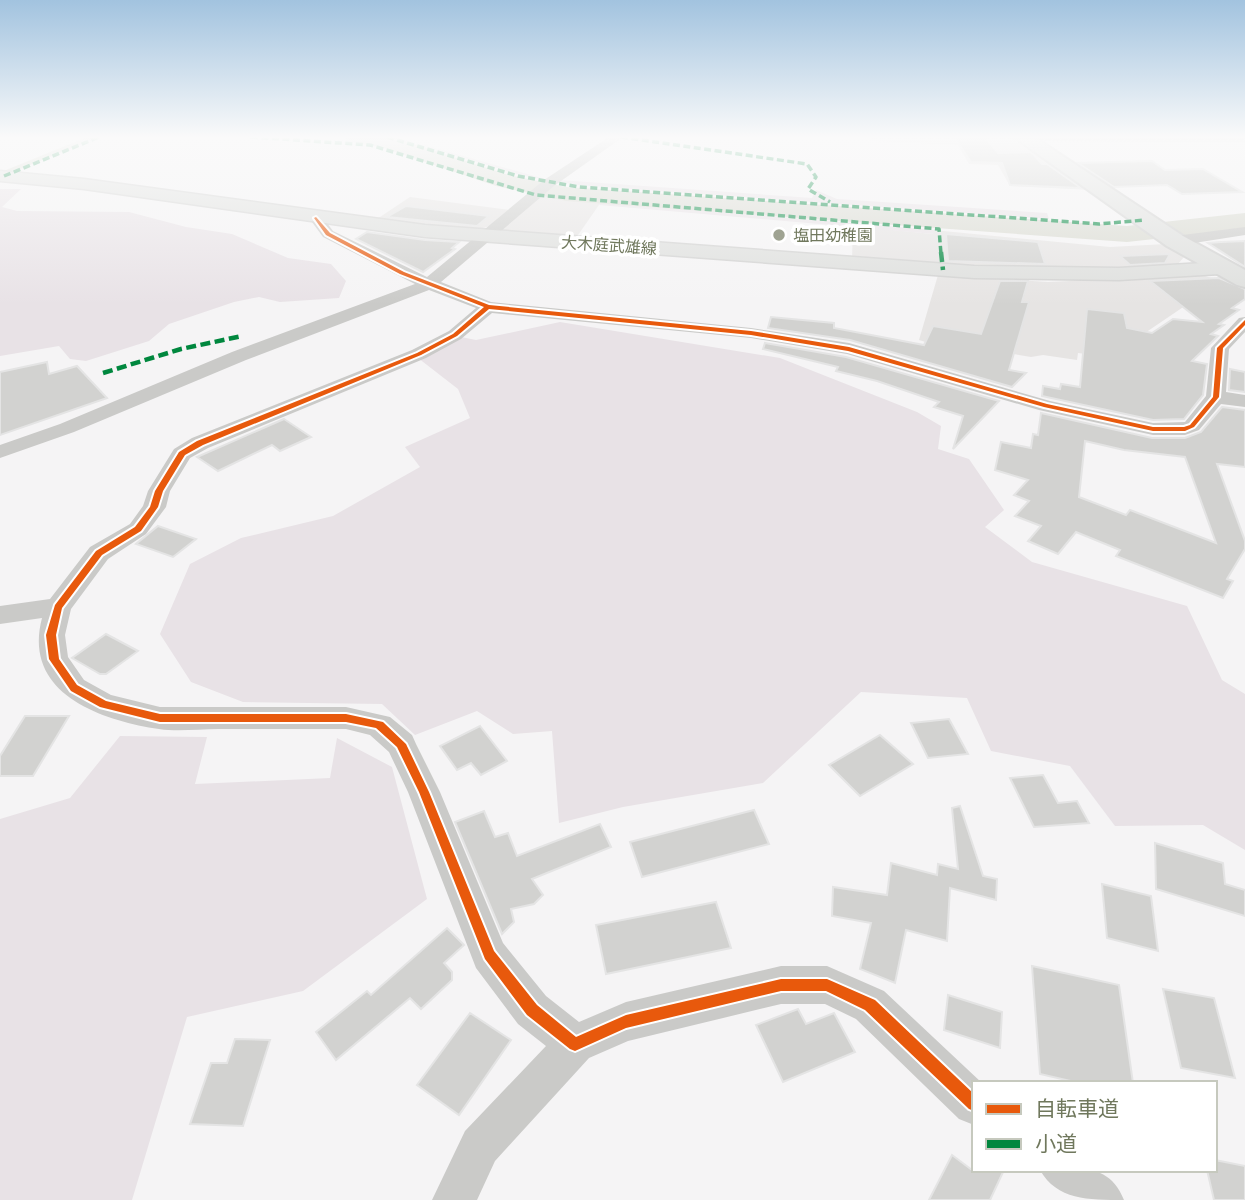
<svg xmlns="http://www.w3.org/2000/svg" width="1245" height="1200" viewBox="0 0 1245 1200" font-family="Barlow,'Noto Sans JP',sans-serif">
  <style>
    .built { fill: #e6e4e3 }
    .green { fill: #e8e2e6 }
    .water { fill: #d9dad1 }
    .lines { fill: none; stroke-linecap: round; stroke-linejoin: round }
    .stream { stroke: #d9dad1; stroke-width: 4.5 }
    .river { fill: #d9dad1; fill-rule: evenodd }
    .building { fill: #d2d2d0; stroke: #e4e4e4; stroke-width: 2; fill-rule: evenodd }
    .major-casing { stroke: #d1d1d0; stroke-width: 3 }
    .highway-casing { stroke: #d2d2d1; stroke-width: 4 }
    .minor { fill: #cacac8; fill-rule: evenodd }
    .major { fill: #dedfdd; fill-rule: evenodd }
    .highway { fill: #dedfdd; fill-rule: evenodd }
    .quiet-far1 { stroke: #00873e; stroke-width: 3.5; stroke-dasharray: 7 3.5; stroke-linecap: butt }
    .quiet { stroke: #00873e; stroke-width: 4.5; stroke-dasharray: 10 4.5; stroke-linecap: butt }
    .cycleway-casing { stroke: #fff; stroke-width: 4 }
    .cycleway { fill: #e8590c; fill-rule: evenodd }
    .poi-dot { fill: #9fa392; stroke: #fff; stroke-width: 2.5 }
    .labels { text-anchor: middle; stroke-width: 7; stroke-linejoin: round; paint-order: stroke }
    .far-poi-label { font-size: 16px; fill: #70785d; stroke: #fff; text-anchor: start }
    .far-street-label { font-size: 16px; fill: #70785d; stroke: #fff }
  </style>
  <rect width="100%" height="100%" fill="#f5f4f5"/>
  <g class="built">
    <polygon points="870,137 1016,137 1092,190 1010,186 998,165 969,164 958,145 870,141"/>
    <polygon points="540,196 601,202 576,238 498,231"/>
    <polygon points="410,197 510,210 490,226 476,230 374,221"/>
    <polygon points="853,226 933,234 933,230 1110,247 1166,244 1185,256 1177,265 1165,267 1029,270 852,260"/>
    <polygon points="938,275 1048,282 1202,275 1238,286 1200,287 1198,297 1142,335 1130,360 1078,353 1077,360 1043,355 1031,357 961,345 952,350 919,340"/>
  </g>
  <g class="green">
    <polygon points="396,137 545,179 812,198 816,190 837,199 1047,213 1049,219 578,185 520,175"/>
    <polygon points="0,189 21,189 2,207 17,211 129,212 186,227 232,234 288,258 331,264 346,281 339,298 280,302 259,297 234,302 169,324 149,341 86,361 70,359 59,346 0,356"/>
    <polygon points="601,202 933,230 934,234 599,205"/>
    <polygon points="560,322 780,358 917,412 941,426 938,449 969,459 1004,510 985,527 1032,562 1187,606 1222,680 1245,694 1245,850 1203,825 1115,826 1070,766 991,751 967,698 861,692 763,783 623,807 559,823 552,731 513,734 477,711 415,735 382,704 243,702 191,682 160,634 190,564 241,538 333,516 420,467 405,447 470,418 458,389 418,358 461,337 476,340"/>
    <polygon points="120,736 207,737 195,784 330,778 337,738 392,767 427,899 303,991 187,1017 132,1200 0,1200 0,819 70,798"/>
  </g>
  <polygon class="water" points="1245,215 1245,224 1173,234 1125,235 1122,230 1172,227"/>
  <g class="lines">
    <polyline class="stream" points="7,172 93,137"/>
    <polygon class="river" points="344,137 392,137 509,175 566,187 1127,226 1245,213 1245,229 1127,242 566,201 496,186 384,148 347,141"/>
  </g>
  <g class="building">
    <polygon points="954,137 985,137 998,153 1031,152 1042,164 1047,164 1081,188 1010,185 1002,163 971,162"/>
    <polygon points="1152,161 1165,170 1203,169 1242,192 1182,194 1167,185 1114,187 1078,163"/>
    <polygon points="406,206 489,216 477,226 387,217"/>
    <polygon points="367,232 425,240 459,242 452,248 455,249 423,272 356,239"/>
    <polygon points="946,234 1038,242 1045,264 948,261"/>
    <polygon points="1245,241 1245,267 1208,243 1221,242"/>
    <polygon points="1170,254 1165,263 1130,265 1120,256"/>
    <polygon points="1219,278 1245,289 1245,299 1232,308 1239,310 1219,324 1224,325 1211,334 1218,336 1192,361 1207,364 1203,395 1184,419 1153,420 1042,396 1043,386 1060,389 1061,384 1080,387 1087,309 1124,313 1127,328 1152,333 1173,319 1202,322 1150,281"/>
    <polygon points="1000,281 1028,281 1022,302 1029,302 1009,370 1026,373 1012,387 850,340 768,328 771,317 834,323 834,328 924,345 933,326 981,334"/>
    <polygon points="765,343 846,357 999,401 953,449 963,416 934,407 939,402 877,381 836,371 838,367 763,349"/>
    <polygon points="47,362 49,374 77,366 107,398 0,435 0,372"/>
    <polygon points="1230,369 1245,372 1245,392 1229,390"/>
    <path d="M1222,407L1245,410V467L1217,464L1245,541V549L1227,579L1233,581L1223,598L1116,556L1120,550L1076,532L1058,554L1028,541L1041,526L1015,516L1029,501L1014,495L1028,480L995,470L1001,442L1031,448L1033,434L1038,435L1041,413L1152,438H1185L1201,432ZM1085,441L1124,450L1185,457L1216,543L1130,510L1126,515L1079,497Z"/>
    <polygon points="284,419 311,437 280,451 272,445 218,471 197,457"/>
    <polygon points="158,526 196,539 173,557 136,544"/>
    <polygon points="106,634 138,651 106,674 100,674 72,658"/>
    <polygon points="25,716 69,716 33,776 0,776 0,756"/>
    <polygon points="949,719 968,754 928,758 911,723"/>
    <polygon points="480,726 507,761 481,775 471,763 457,770 440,746"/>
    <polygon points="880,735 913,764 860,796 829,765"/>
    <polygon points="1043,775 1058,803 1077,801 1089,823 1034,827 1010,778"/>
    <polygon points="960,806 983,876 997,879 996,900 950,888 947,941 906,930 895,983 860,969 871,923 832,916 833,887 887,895 891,863 937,875 938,864 958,869 952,808"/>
    <polygon points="754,810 769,844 642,877 630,842"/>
    <polygon points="484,811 495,837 508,833 517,856 600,824 611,847 532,879 543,895 534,904 511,909 514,922 502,934 455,822"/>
    <polygon points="1155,843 1223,863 1225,884 1245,890 1245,916 1156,889"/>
    <polygon points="1102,884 1151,896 1158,951 1107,938"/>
    <polygon points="716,902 731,948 606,974 596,925"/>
    <polygon points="447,928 464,945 444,963 452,972 452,980 421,1009 410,998 336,1060 316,1032 367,991 371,995"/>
    <polygon points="1032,966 1119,985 1133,1083 1079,1083 1040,1074"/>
    <polygon points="1163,989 1214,998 1235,1078 1181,1068"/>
    <polygon points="948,995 1002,1012 1000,1048 944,1030"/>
    <polygon points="798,1009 806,1024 834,1013 855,1052 783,1082 756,1025"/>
    <polygon points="470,1013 511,1040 459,1115 417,1085"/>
    <polygon points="235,1039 270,1040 243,1126 190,1124 211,1063 227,1063"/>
    <polygon points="952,1155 972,1170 1004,1170 990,1200 929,1200"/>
    <polygon points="1215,1160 1245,1166 1245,1200 1214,1200 1207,1170 1215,1170"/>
  </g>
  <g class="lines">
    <defs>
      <polygon id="major" points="0,171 84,179 425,225 974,266 1119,268 1220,262 1228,263 1231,268 1228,273 1220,274 1119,280 974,278 425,237 84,189 0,181"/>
      <polygon id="highway" points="1014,137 1034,137 1183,236 1245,270 1245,287 1237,285 1167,246"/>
    </defs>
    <use href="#major" class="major-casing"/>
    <use href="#highway" class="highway-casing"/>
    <g class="minor">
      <path d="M609,137H623L554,186L441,282L491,302L751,328L849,343L1050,401L1153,423L1185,422L1206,396L1211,348L1239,318L1245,317V332L1229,349L1226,392L1245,395V407L1221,404L1199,430L1185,435H1153L1039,410L847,354L751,338L492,313L461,339L426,358L208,448L190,458L170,491L166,507L146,534L108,559L71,609L65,635L68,657L84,680L111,695L160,707H346L390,717L412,735L416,744L440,792L503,943L546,996L579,1022L626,1002L781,966H827L884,991L982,1083H974V1125L959,1119L856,1019L825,1004H781L628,1041L589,1058L495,1161L477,1200H432L465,1131L546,1046L518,1024L476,968L408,792L389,752L370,735L346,729C303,729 261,729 218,729C199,729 178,732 159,729C100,720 22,693 42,618L0,624V606L50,599L90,547L130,524L143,506L148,491L174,449L192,438L412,350L449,331L476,308L429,290L246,360L74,432L0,458V445L60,424L232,352L415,284L323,237L309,218L311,215H321L333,231L427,277L544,180Z"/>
      <polygon points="1017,137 1245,137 1245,142 1023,141"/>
      <polygon points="1245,227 1245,235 1175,246 1167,241 1175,236"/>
      <path d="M1040,1170C1077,1170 1108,1160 1124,1200C1088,1200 1057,1200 1040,1170Z"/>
    </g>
    <use href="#major" class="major"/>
    <use href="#highway" class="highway"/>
    <g class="quiet-far1">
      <polyline points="251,137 370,145 536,195 939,229 941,254"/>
      <polyline points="387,137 518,176 579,187 1099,224 1145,220"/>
      <polyline points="621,137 807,164 816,177 808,189 830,202"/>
      <polyline points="4,176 99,137"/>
    </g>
    <g class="quiet">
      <polyline points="941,252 943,270"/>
      <polyline points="103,373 181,349 242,336"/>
    </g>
    <defs>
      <polygon id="cycleway" points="316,217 330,233 404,272 489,305 751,331 849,347 1047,404 1153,427 1184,427 1190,425 1213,397 1217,348 1245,320 1245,325 1223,348 1219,397 1194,427 1185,431 1153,431 1044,407 848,351 751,335 489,309 457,336 421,355 203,445 185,455 163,491 158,507 141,531 102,555 62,608 56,635 59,659 77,685 106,701 160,714 346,714 383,722 406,744 429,792 494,951 537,1005 576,1037 626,1015 781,979 827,979 875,1000 974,1094 974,1111 969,1109 865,1010 826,991 781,991 626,1028 575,1051 570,1049 527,1015 485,959 419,792 397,747 376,728 346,722 160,722 100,707 71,691 49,659 46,635 55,605 96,551 135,527 150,507 155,491 179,452 197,441 417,353 453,334 484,307 400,274 326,235 314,218"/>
    </defs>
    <use href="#cycleway" class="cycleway-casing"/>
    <use href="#cycleway" class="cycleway"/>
  </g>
  <linearGradient id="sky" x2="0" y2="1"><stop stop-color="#a2c3df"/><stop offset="0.45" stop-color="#fafafa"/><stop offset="1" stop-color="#fafafa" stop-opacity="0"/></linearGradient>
  <rect width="1245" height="305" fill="url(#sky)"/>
  <circle class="poi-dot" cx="779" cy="235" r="7"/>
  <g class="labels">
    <g class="far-poi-label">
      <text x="793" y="241">塩田幼稚園</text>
    </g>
    <g class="far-street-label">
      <text transform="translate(609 245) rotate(4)" y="6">大木庭武雄線</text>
    </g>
  </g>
  <rect x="972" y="1081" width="245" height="91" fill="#ffffff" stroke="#c6c9be" stroke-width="2"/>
  <rect x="986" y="1104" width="35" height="10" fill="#e8590c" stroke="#c6c9be" stroke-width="2"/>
  <text x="1035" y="1116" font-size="21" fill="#70785d">自転車道</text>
  <rect x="986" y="1139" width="35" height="10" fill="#00873e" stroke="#c6c9be" stroke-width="2"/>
  <text x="1035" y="1151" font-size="21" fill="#70785d">小道</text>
</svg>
